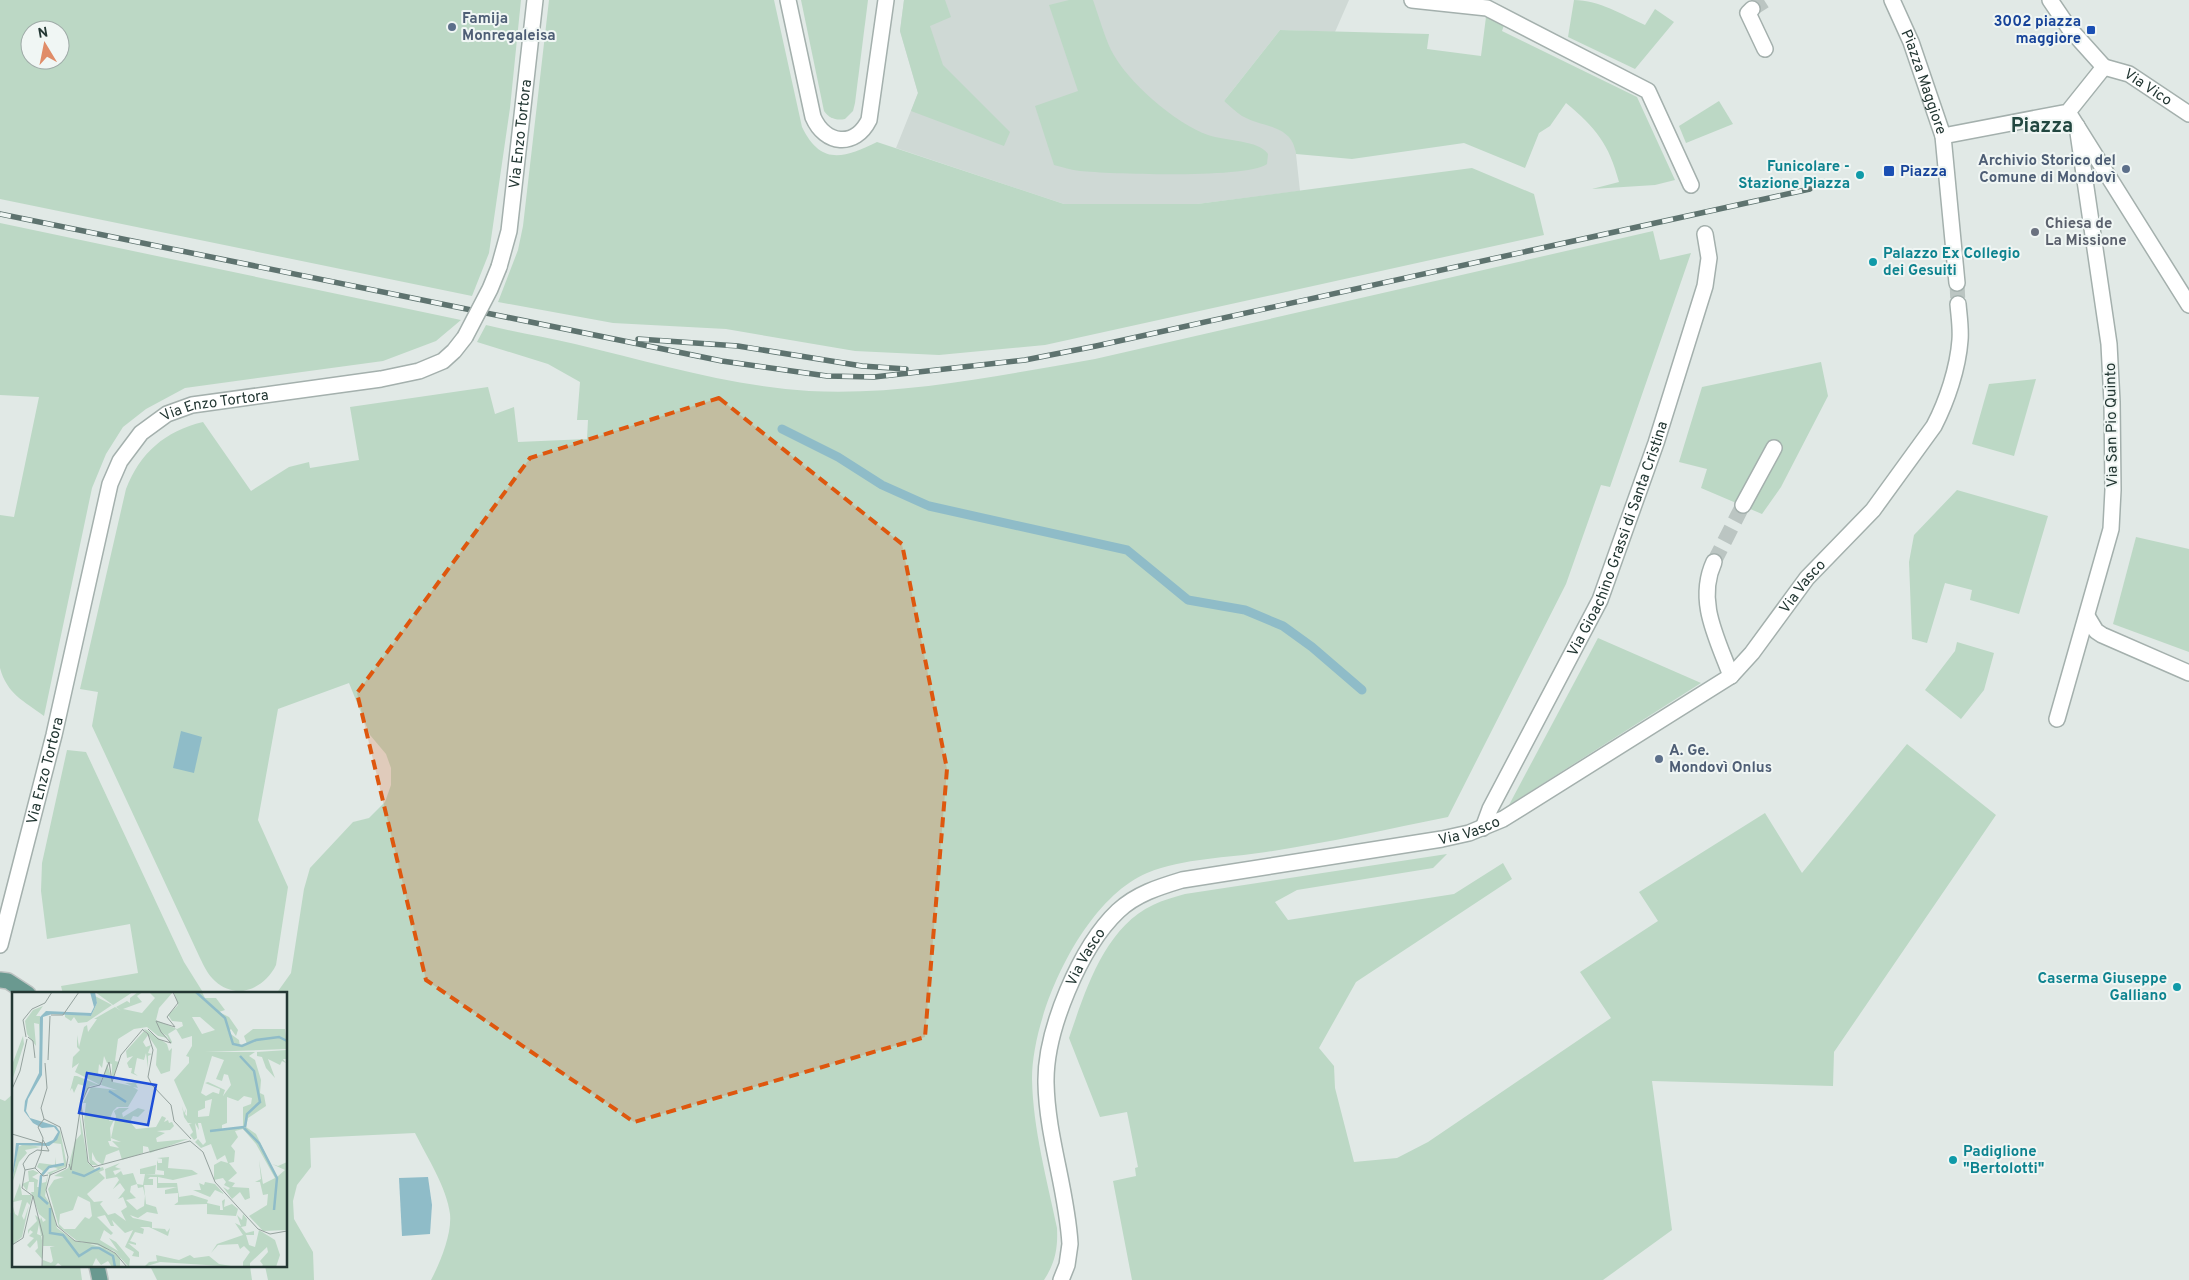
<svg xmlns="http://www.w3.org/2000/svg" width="2189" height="1280" viewBox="0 0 2189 1280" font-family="Overpass,sans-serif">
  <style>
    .built { fill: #cfd9d5 }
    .green { fill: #bcd8c5; fill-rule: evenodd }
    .water { fill: #8fbcc8 }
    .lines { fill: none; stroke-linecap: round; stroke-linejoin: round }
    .stream { stroke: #8fbcc8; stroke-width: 9 }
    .minor-tunnel { stroke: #bbc5c2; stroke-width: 15; stroke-dasharray: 15 8; stroke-linecap: butt }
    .minor-casing { stroke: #a4b0ad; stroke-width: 18 }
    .major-casing { stroke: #bdc3c2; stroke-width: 18 }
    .minor { stroke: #fff; stroke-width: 15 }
    .major { stroke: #6a9990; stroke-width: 15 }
    .rail-casing { stroke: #5e736f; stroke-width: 5.5 }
    .rail { stroke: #f0f6f4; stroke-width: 4; stroke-dasharray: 11; stroke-linecap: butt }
    .minor-bridge-casing { stroke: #a4b0ad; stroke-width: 18; stroke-linecap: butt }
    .minor-bridge { stroke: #fff; stroke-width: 15 }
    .marked { fill: #de570e; fill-opacity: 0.2; stroke: #de570e; stroke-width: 4; stroke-dasharray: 10 6; stroke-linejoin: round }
    .service-dot { fill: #5c6f8a; stroke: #f0f6f4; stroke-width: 2 }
    .transit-dot { fill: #1a4fb4; stroke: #f0f6f4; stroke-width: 2 }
    .culture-dot { fill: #0f9aa8; stroke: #f0f6f4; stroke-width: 2 }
    .worship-dot { fill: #6b7280; stroke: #f0f6f4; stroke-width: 2 }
    .labels { text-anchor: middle; stroke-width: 4; stroke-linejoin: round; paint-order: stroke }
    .service-label { font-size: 15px; font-weight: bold; fill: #4e5e75; stroke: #f0f6f4; text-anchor: start }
    .transit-label { font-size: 15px; font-weight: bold; fill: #164399; stroke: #f0f6f4; text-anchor: end }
    .street-label { font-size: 15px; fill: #233733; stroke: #f0f6f4 }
    .culture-label { font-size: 15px; font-weight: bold; fill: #0d838f; stroke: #f0f6f4; text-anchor: end }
    .worship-label { font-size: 15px; font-weight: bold; fill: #5b616d; stroke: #f0f6f4; text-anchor: start }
    .district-label { font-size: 20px; font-weight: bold; fill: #224740; stroke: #f0f6f4 }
    .inset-river { fill: none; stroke: #8fbcc8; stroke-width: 2.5 }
    .inset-road { fill: none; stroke: #95a29e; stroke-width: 1 }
    .view { fill: #1d4ed8; fill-opacity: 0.15; stroke: #1d4ed8; stroke-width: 2.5 }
    .inset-edge { fill: none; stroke: #233733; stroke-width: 2.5 }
  </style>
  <rect width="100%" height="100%" fill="#e1e9e6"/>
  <polygon class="built" points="904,0 1349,0 1335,32 1280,30 1224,101 1286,133 1295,145 1300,191 1197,204 1064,204 896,148 918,93 900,31"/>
  <g class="green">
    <path d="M0,0H521L510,108L489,253L472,296L0,199ZM30,30H60V60H30Z"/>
    <path d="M549,0H774L802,127C821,166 844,158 877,142L1064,204H1197L1472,168L1534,194L1544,235L1045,345L939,355L855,351L726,329L613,323L498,302L518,250L523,226Z"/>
    <path d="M801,0H868L855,103L853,111L845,119C836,121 829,118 824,111Z"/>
    <polygon points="904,0 945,0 951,17 930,26 943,65 1010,132 1004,146 911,111 918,93 900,31"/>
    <path d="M1069,0H1093C1099,17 1104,35 1111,50C1127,82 1175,123 1208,135C1225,141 1259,140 1268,154L1267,164C1246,179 1111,174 1080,171C1071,170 1063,167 1054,165L1035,106L1078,91L1049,5Z"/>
    <path d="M1574,0C1599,0 1623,15 1645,25L1655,9L1674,22L1635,69L1568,37Z"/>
    <path d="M1486,17L1504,25L1502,31L1637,97L1675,180L1655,185L1592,189L1619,182C1609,144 1596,128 1566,103L1550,126L1539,133L1525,168L1464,143L1352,159L1296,154C1292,124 1263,128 1242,116C1236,112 1230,106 1224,101L1280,30L1429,34L1427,49L1481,56Z"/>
    <polygon points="1719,101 1733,124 1686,143 1679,126"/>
    <path d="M0,223L461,320L436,341L383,361L185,388L146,409L123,427L106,454L92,488L44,716C24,701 7,694 0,668V515L14,517L39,397L0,395Z"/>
    <path d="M1653,231L1660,260L1691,253L1610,487L1601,485L1566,584L1448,817C1388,829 1327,843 1266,852C1227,858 1184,858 1147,873C1083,900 1032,1013 1032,1079C1033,1129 1047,1180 1057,1228C1058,1249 1055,1263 1044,1280H431C440,1263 452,1234 450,1214C447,1188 427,1157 415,1133L310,1138L311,1167L297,1185L293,1201L294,1219L313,1252L314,1280H268L265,1266H286V994H276L291,973L304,889L310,868L353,822L369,818L385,802L391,785V768L386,754L370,735L349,683L278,709L258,820L288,887L276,965C265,988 237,1001 215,981C208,975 204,966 200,958L92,726L98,692L80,689L126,489C140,453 165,431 203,422L251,491L289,467L309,462L310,468L359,460L350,407L488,387L495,414L514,407L518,442L587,439L588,420H577L580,382L548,364L477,342L486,325C515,332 545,337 575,344C652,362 729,386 809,391C905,396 1001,375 1095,359Z"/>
    <polygon points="1821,362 1828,396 1781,487 1762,514 1701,488 1707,469 1679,462 1702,387"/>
    <polygon points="2036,379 2014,456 1972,444 1989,384"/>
    <polygon points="1957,490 2048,516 2019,614 1970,600 1972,590 1945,583 1927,643 1912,639 1909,562 1914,535"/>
    <polygon points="2136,537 2189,549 2189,652 2113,624"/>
    <polygon points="1598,638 1701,683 1509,805"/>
    <polygon points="1957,642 1994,653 1984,690 1961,719 1925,690 1955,651"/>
    <path d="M1907,744L1996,815L1834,1052L1833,1086L1652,1081L1672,1230L1603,1280H1132L1113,1181L1136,1176L1135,1168L1138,1167L1127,1112L1100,1117L1069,1038C1085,992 1104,928 1153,905C1163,900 1175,897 1185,894L1447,854L1433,868L1297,890L1275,902L1288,920L1454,894L1503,863L1512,879L1356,982L1319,1048L1334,1066L1335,1088L1354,1162L1397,1158L1428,1142L1611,1018L1580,972L1658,921L1639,892L1765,813L1802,873Z"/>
    <polygon points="67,750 86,752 184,962 204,994 63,994 61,986 138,973 130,924 47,939 41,891 42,863"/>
    <polygon points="14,1093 14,1266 80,1266 82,1280 0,1280 0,1099 5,1101"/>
    <polygon points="150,1266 250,1266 252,1280 157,1280"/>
  </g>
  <g class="water">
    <polygon points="181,731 202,737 194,773 173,768"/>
    <polygon points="428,1177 432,1205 430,1234 402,1236 399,1178"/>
  </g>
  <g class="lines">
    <polyline class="stream" points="782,429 838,457 882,485 929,506 1127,550 1188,600 1245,610 1283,626 1312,647 1362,690"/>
    <g class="minor-tunnel">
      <polyline points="1752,9 1766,0"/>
      <polyline points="1957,283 1958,304"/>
      <polyline points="1714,562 1743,505"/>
    </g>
    <defs>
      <g id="minor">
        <path d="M788,0L813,117C825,145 855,148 869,120L886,0"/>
        <polyline points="1412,0 1487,8 1648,91 1691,185"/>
        <path id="s1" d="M1892,0L1911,42L1943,136L1957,283"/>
        <polyline points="2050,0 2069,28 2104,67"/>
        <polyline points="1752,9 1748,13 1765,49"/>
        <path id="s2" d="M2104,67L2129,74L2189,114"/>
        <polyline points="2068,112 2189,305"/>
        <polyline points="1943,136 2068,112 2104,67"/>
        <path id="s3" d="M499,267L509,231L535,0"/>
        <polyline points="1743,505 1774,448"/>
        <path d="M1714,562C1696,601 1717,638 1731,676"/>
        <polyline points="2087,616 2096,631 2102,635 2189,673"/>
        <polyline points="2057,719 2111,529 2113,490 2112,402 2109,344 2077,126"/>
        <path id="s4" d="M1483,828L1490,809L1600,600L1656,443L1705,286L1709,258L1705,234"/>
        <path id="s5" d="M0,945L54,735L110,484L120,461L141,433L167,414L192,405L381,379L419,371L443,361L454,351L465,337"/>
        <path id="s6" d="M1061,1280L1067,1265L1070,1244C1067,1190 1047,1137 1046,1083C1045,1031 1080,947 1118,911C1136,894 1159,887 1182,880L1442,839L1469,833L1503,819L1731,676L1752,653L1807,578L1873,510L1934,426C1947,401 1958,368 1960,340C1961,328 1959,316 1958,304"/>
      </g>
      <g id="major">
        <polyline points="0,980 8,981 28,994"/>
        <polyline points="97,1266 100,1280"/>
      </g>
    </defs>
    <use href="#minor" class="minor-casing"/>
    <use href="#major" class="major-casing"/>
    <use href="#minor" class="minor"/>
    <use href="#major" class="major"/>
    <defs>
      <g id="rail">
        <polyline points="0,214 722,361 827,376 874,377 1025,360 1096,346 1810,189"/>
        <polyline points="638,339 738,346 862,366 906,369"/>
      </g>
    </defs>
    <use href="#rail" class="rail-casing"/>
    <use href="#rail" class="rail"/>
    <defs>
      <polyline id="minor-bridge" points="465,337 490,289 499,267"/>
    </defs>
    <use href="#minor-bridge" class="minor-bridge-casing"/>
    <use href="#minor-bridge" class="minor-bridge"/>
  </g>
  <path class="marked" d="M719,398L902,544L947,769L925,1037L634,1122L426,980L357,693L530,458Z"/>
  <g class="service-dot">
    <circle cx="452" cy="27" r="5"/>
    <circle cx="2126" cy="169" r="5"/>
    <circle cx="1659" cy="759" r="5"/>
  </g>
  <g class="transit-dot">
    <rect x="2086" y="25" width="10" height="10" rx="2.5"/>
    <rect x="1883" y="165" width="12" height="12" rx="2.5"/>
  </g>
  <g class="culture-dot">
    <circle cx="1860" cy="175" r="5"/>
    <circle cx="1873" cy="262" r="5"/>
    <circle cx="2177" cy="987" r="5"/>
    <circle cx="1953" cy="1160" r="5"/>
  </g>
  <circle class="worship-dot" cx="2035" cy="232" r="5"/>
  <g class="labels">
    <g class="service-label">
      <text x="462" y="23">Famija<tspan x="462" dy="17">Monregaleisa</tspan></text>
      <text x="2116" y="165" text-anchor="end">Archivio Storico del<tspan x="2116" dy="17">Comune di Mondovì</tspan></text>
      <text x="1669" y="755">A. Ge.<tspan x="1669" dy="17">Mondovì Onlus</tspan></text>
    </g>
    <g class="transit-label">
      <text x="2081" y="26">3002 piazza<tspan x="2081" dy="17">maggiore</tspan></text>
      <text x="1900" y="176" text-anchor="start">Piazza</text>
    </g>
    <g class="street-label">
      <text dy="5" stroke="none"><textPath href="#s1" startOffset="88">Piazza Maggiore</textPath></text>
      <text dy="5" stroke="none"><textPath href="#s2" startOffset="49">Via Vico</textPath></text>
      <text dy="5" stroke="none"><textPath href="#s3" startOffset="135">Via Enzo Tortora</textPath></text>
      <text dy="5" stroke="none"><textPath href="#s5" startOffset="615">Via Enzo Tortora</textPath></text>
      <text transform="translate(2111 425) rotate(-91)" y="5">Via San Pio Quinto</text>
      <text dy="5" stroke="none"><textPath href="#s4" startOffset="320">Via Gioachino Grassi di Santa Cristina</textPath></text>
      <text dy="5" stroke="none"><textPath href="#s6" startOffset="1174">Via Vasco</textPath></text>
      <text dy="5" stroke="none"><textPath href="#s5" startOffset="180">Via Enzo Tortora</textPath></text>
      <text dy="5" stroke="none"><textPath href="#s6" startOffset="754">Via Vasco</textPath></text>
      <text dy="5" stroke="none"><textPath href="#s6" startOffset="334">Via Vasco</textPath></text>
    </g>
    <g class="culture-label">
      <text x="1850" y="171">Funicolare -<tspan x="1850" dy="17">Stazione Piazza</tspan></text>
      <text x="1883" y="258" text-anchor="start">Palazzo Ex Collegio<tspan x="1883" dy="17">dei Gesuiti</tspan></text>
      <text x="2167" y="983">Caserma Giuseppe<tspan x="2167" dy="17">Galliano</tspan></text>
      <text x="1963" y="1156" text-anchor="start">Padiglione<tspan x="1963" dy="17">"Bertolotti"</tspan></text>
    </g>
    <g class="worship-label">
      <text x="2045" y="228">Chiesa de<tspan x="2045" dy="17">La Missione</tspan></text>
    </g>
    <g class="district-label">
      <text x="2042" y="132">Piazza</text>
    </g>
  </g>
  <g transform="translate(12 992)">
    <rect width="275" height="275" fill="#e1e9e6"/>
    <path d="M83,0L97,1L121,0L101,13ZM126,0H131L125,4L130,10L111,17L130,21L143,6L137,0H161L147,16L144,28L165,37L171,34L170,30L160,29L156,23L166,13L162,0H190L193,6H204L213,18L207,20L217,25L226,38L224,44L219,37L216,40L227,48L228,54L235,52L232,44L241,37H273L275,57L193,60H243L237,64L243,68L249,88L248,101L252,103L254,114L236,126L234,135L244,142L265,185L273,178L260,172L266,174L275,170V238L251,239L237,224L255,213L256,202L251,203L248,190H243L249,187L247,168L251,192L263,186L244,152L231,137L223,139L226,145L219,154L223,159L222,170L217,171L225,181L216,189L223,191L220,195L237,196L238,206L233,208L228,200L220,207L211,195L216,198L218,196L212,193L214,190L211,186L202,188V173L209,169L216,171L213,163L205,168L199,152L189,156L183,150L186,147L191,153L194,150L189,131H186L187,138L183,131L185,146L182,148L178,143L181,140L177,132L180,131H176L172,125L170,114L172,121L174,117L173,122L175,124V118L162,88L177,71V65L174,64L180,54V44L170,47L164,37L156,42L160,50L159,52L155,44L150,41L156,46L146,44L135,35L122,37L106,47L103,69L107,70L100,89V72L95,71L92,64L90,76L87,72L86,82L91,83L88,93L63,80L67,71L60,76L61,65L68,58L65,55V43L67,55L72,35L75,33L76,40L85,27H82L103,15L109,19L104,15L115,9L118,11V6ZM180,25H188L203,38L190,42ZM200,64L212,68L204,87L210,89L212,82L216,83L219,93L211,104L213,98L196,90L193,91L208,97L207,102L201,100L194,104L189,101ZM232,104L240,106L239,112L231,115V135L210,138V133L215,131V105L226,109ZM200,107L197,124L186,125V119L193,116V109ZM83,4L100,13L75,30L66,31L62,25L59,29L53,25V22L79,24L85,11ZM31,14L24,24H28V48L27,32L22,31L24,54L15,42L13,29L21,18ZM132,37L135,38L155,52L157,59L160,56L158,79L149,82L144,73L145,57ZM132,39L136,43L131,50L134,55L139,53L136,61L140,62L136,64V76L134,61L132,68L125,66L122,81L126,84L119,81L120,76H117L115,71L121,64L115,66L114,59ZM11,44L12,52L1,86L0,73ZM275,58V67H271L274,71L270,69L268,73L256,67L263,86L254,76L250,65L245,64V60ZM95,72L101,90L120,94L113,91H127L124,92L126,96L121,95L126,98L116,115H105L101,119L97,129L102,128L98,136L99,149H96L98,154L107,156L100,149L109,150L99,146L104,124L102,119L107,116H117L110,121L111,125L126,116L133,118L126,125L121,124L118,130L124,137L144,135L150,124L154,126L152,130L156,128L157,131L160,130L162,134L158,138L145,139L153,141L144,146L145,150L176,147L138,161L136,155L131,154V161L110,168L107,158L94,163L91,173L84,168L80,160V168L86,173H78L72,128L74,111H71L79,95L105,98L89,93ZM62,84H65L87,93L78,94L72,104L70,100L73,94L66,92L62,101L60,96L58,99ZM67,118L76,171L83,177L91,175L92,178L87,180L93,186L75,202L82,210L91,209L88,212L96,223L103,221L114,229L109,219L115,215L111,205L106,207L113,198L108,191L101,197L107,188L105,185L94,187L93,177L108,171L103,175L109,177L101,179L103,183L109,179L111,183L121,181L125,192L131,193L133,182H128V177L144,173L143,182H133L152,183V179L145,178V168L146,171H150V167L145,166L157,165L156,176L180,178L186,182L161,188L146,185V191H165L167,205L180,203L196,208L195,211L208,214V218H211L210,209L213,207L212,215L220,212L226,217L224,224L195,222V212L162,213L166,210V201L153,202V198L165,195L145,196V185H138L136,187H141V193H132L134,212L144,215L146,222L135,220L126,226L118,223L121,226L140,230V236L153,237L155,240L158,236L156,244L137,235H128L132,237L131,242L123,240L118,249L124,251V253L116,251L127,260V265L120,264L122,260L113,255L121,238L113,241L100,228L102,234H99L93,223L85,225L101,241L99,243L92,238L88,248L106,259L97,246L104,250L118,267L117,275L102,259L64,248L47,235L36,197L42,188L52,185L42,184L56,176L63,149L69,142ZM125,192L126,196L131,195L133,204L132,214L125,218L114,208L124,206L118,200L119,194ZM66,204L78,210L80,224L77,227L73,225L63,237H52L47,232L48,222L61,218ZM48,138L55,174L40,181L37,186V182L35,181L46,177L39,174L29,185L30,191L34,190L36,182L33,204L40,215L45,236L63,249L85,253L103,261L108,266V275H100L96,269L89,273L84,266L80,275H51L46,271L42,275H30L31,268L39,271L41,269L38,255L43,254H31L27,233L29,225L31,230L34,228L27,222L19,200H22V190H17L15,199L10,192L17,189L16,179L21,178L27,181L20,185L26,188L25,195H28V184L31,179L25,175L27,171L43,173V165L44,173L52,171L49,152L41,151ZM12,152L29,155L13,158L15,161L7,170L0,192L6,155ZM193,190L203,192L212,202L203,198L198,205L181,198H189L187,191L192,193ZM8,191L10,203H20L18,213L15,210L10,224L12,228L17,213L10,245L0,253V211L3,222L6,224L10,208L1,210ZM231,222L235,227L234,234L229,235L234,241L242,239V243H234L237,253L243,255L247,238L263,248L268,263L264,275H249L251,273L248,269L256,260L255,255L238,271V275H231V270L238,260L232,254L228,257L226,252L206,253L199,261L205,252L231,243L223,231L229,234L225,223L230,228ZM23,223L28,227L25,242L30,244V267L23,259L26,256L25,248L18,256L15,253L22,246L17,244L21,240L18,238L16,242V238L25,229ZM144,263L167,268L178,263L182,266L197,264L207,272L225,275L148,270L132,275L137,270L145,269Z" fill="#bcd8c5" fill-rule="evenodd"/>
    <path d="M78,0H83L85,11L79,24L40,22L31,25L30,83L16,107L14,119L18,126L44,134L48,140L45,148L37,154L7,153L0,188L4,151H34L41,148L46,140L42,135L30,136L21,131L12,119L13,109L27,81L28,25L34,19L79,21L82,15Z" fill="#8fbcc8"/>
    <path class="inset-river" d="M184,0L213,26L221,52L230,54L244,48L267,45L275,49M228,64L242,79L248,110L235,122L233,135M97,99L114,110M232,136L247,151L265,186L262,218M198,139L232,135M60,180L72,184L88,176M36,212L27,204L29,184L37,175L52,172M38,216V241L51,243L67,264L80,256H87L101,264L103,275M0,221V238"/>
    <path class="inset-road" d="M39,23H51L67,0M136,37L146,47L159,51L149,40L144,29L163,35L155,25L166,11L161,0M0,38V64M131,38L136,42L141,58L136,85L140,93L159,113L162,129L179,147M14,45L11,28L20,17L33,11L40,0M16,45L21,49L23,66M36,68L38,24M100,90L109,63L131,37M0,97L8,79L15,47M69,112L76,96L88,93L97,70L100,89M69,112L76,170L81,175L178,149M32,127L48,135L56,165L54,176L38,183L34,198L45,234L63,249L86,252L103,261L115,275M32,127L29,116L35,96L33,71M0,142L30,151M178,149L191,160L203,190L246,237L258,242L275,239M57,172L59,178L69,112M23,176L31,184L36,183M13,178L23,176L29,161L31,146L26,135L32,127M13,178L11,172L17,163L25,158L37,159L31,148M13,178L10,196L21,204M21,204L31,244L30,275M0,253L11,246L21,204"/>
    <path class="view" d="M75,81L144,93L136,133L67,121Z"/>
    <rect width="275" height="275" class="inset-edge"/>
  </g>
  <g transform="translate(45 45) rotate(350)"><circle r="24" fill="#f0f6f4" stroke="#9eaaa7"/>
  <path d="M0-4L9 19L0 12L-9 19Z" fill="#e08c68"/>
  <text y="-8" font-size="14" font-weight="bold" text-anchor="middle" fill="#233733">N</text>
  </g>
</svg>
